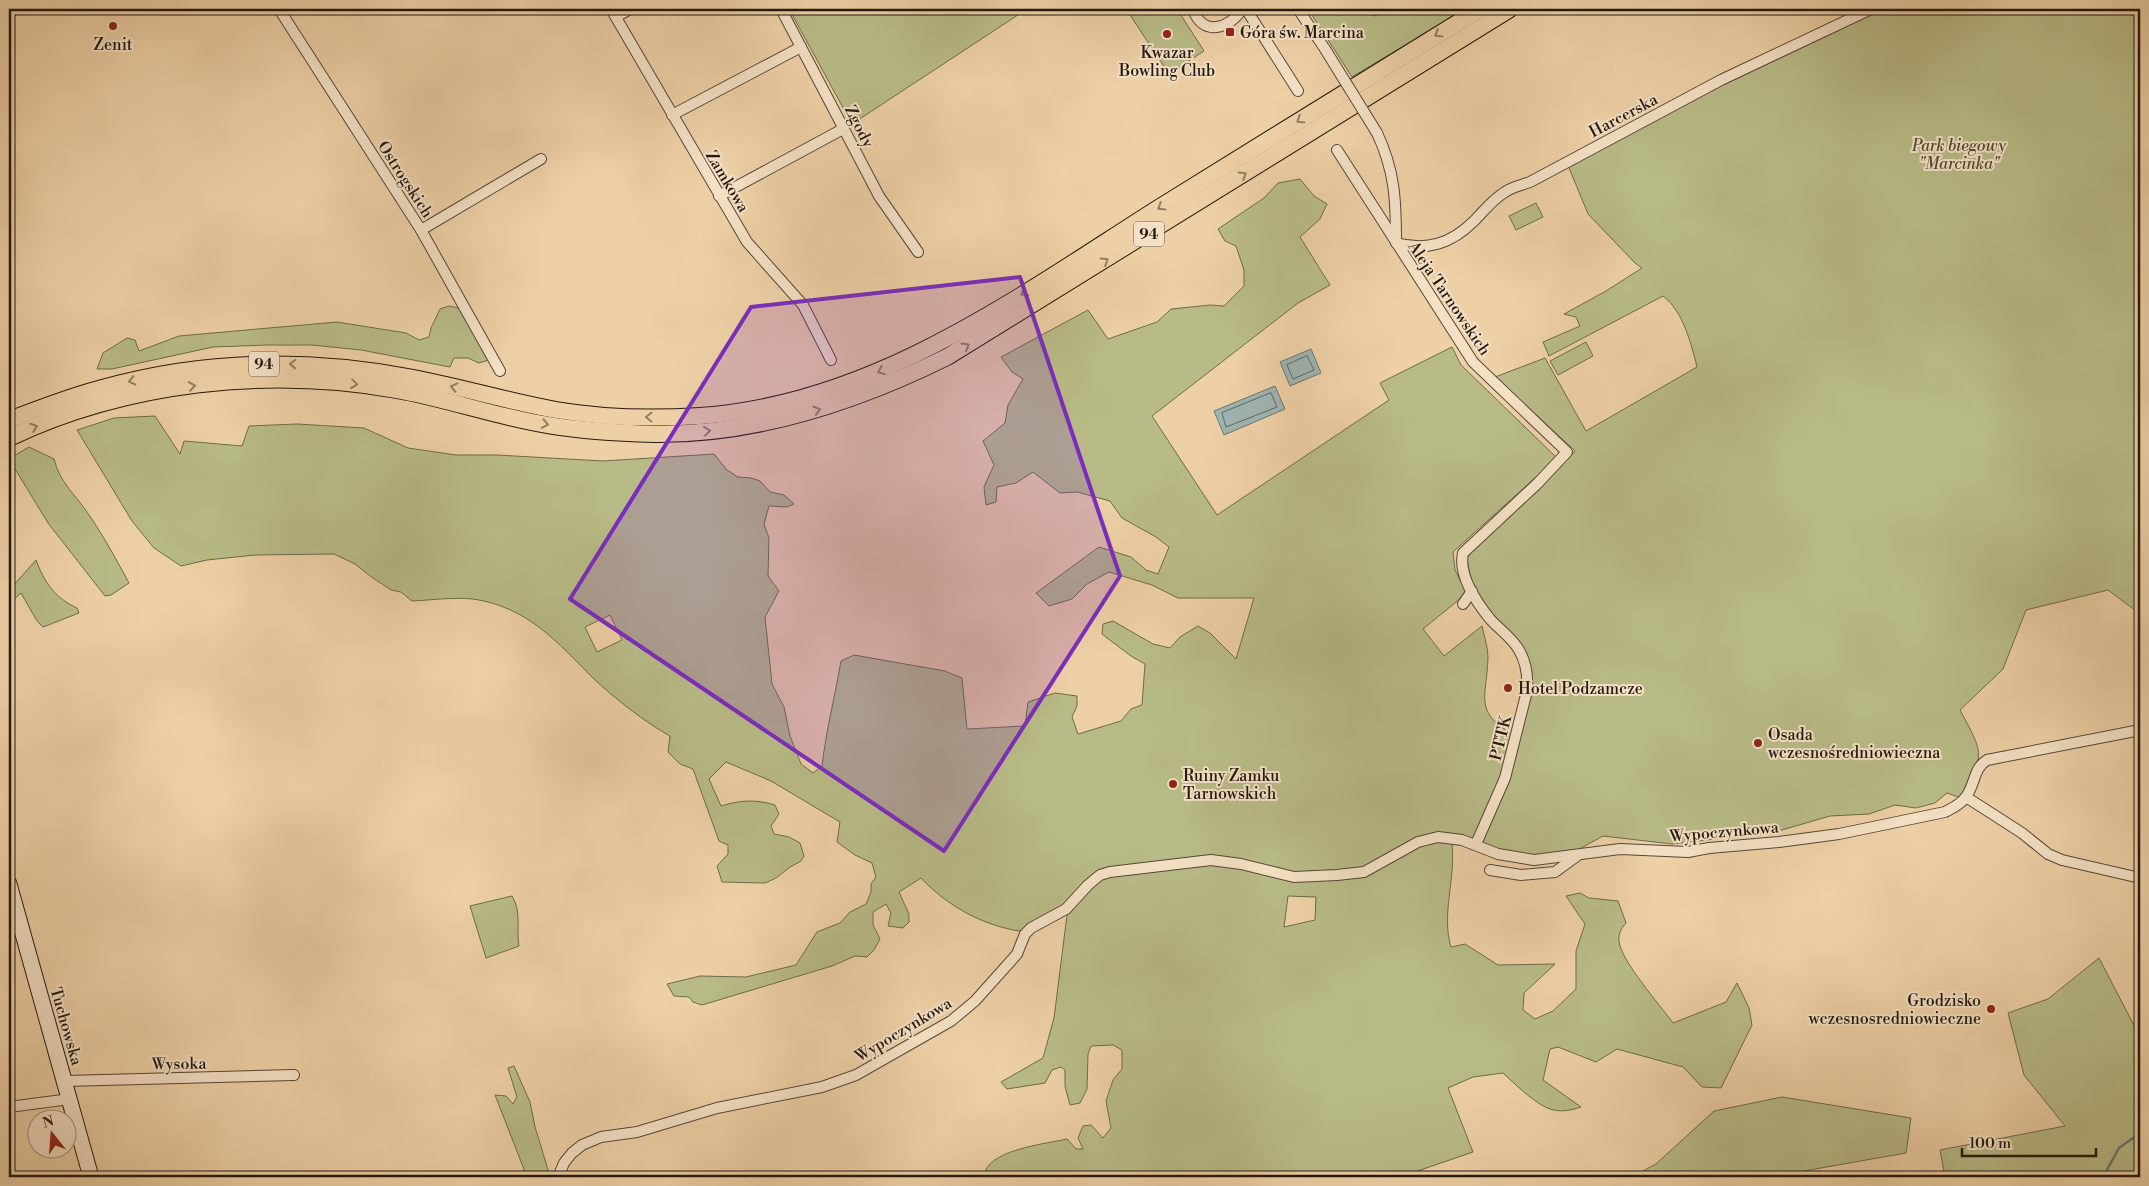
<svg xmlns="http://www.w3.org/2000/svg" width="2149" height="1186" viewBox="0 0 2149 1186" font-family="'Libre Bodoni',serif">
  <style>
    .green { fill: #b8bb87; stroke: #6d6a4c; fill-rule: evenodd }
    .water { fill: #9eb4b1; stroke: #6c7671 }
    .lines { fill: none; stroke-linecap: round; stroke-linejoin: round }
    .shore { stroke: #606660; stroke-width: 1 }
    .stream { stroke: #6c7671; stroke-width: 2.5 }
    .minor-casing { stroke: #554736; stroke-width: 12 }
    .secondary-casing { stroke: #221910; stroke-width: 17 }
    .primary-casing { stroke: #221910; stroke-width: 18 }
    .minor { stroke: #f4e0c5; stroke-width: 10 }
    .secondary { stroke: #f4e0c5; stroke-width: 15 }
    .primary { stroke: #eed0a6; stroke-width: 16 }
    .minor-bridge-casing { stroke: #554736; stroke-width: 12; stroke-linecap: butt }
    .minor-bridge { stroke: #f4e0c5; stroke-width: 10 }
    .oneway { stroke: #927e62 }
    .marked { fill: #7b2cbf; fill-opacity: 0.2; stroke: #7b2cbf; stroke-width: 4; stroke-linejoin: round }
    .poi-dot { fill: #8f2418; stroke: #f4e0c5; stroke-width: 2 }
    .labels { text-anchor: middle; stroke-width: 4; stroke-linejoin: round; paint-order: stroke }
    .shield { fill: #f4e0c5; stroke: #615546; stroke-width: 1 }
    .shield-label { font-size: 15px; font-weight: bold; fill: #221910 }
    .poi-label { font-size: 16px; fill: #221910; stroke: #f4e0c5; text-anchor: start }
    .street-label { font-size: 16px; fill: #221910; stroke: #f4e0c5 }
    .park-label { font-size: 16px; font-style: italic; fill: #4f4a34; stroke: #f4e0c5 }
  </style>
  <rect width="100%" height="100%" fill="#eed0a6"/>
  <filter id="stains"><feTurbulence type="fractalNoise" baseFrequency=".004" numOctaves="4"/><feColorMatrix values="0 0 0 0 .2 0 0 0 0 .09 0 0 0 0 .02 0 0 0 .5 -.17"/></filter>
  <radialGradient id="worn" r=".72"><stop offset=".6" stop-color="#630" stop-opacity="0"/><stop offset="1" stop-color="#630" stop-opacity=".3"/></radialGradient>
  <g class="green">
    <polygon points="789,9 1027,9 852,124"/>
    <polygon points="1126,9 1177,9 1204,51 1169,74"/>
    <polygon points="1308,9 1359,9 1375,16 1389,9 1465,9 1352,77"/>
    <path d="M1871,9H2140V614L2108,590L2026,610L2003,669L1960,710C1983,753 1986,754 1961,798L1947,793L1935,803L1916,808L1895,805L1869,814L1830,816L1775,832L1672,844L1603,836L1572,853L1550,856L1513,854L1485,845L1482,842L1520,726L1524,654L1490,611L1471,582L1467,558L1481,539L1530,497L1575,451L1495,377L1545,358L1586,431L1697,367C1691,343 1683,311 1663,296L1549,356L1543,342L1580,326L1576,317L1564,314L1606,291L1642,268L1635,263L1588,214L1567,163Z"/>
    <path d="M1300,179L1314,196L1327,204L1320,219L1300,237L1330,285L1298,303L1152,416L1217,515L1389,400L1380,383L1452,347L1461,365L1557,458L1453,552L1455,570L1467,593L1423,629L1444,656L1482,626C1484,636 1488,647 1488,657C1487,698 1472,712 1516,736L1505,778L1472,846L1452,844C1456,878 1441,914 1451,947L1465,944L1498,965L1555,964L1524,993L1523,1010L1535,1019L1553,1011L1576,989V951L1585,924L1566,896L1580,893L1589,898L1618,901L1626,923C1621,928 1618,935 1619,941C1621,961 1660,1005 1673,1023L1726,1002L1737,983L1749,1008L1752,1025L1721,1088L1702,1087L1683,1067L1617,1049L1596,1062L1558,1047L1550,1049L1543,1080L1581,1107C1572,1110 1563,1112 1554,1110C1539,1108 1514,1083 1503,1073L1473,1077L1448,1088L1473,1152L1400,1177H984C985,1150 1045,1144 1067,1139L1076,1149H1083L1078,1138L1083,1126L1091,1125L1103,1138L1111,1128L1106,1101L1113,1080L1122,1069V1050L1113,1045L1091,1046L1088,1054L1087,1089L1080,1103L1070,1105L1065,1086V1070L1061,1067L1052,1070L1045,1083L1007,1089L1001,1082L1043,1058L1054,1018L1068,907L1027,932C987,928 948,907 921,878L899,892L909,914V922L903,928L888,926L891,913L886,904L873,912V925L880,939L874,950L867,957L855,956L832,966L702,1005L693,1002L689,997L674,996L667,984L700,976L746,977L796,965L817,932L840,923L850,912L866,904L871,892V884L876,877L872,863L855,855L837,842L840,822L771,781L726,762L709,779L721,806C741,800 755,799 775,805L779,814L771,826L774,834L789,837L800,843L804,856L801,861L790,867L776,878L765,883L722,882L717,866L728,854V845L719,841L693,769L680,764L668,752L670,736C646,723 613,697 594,679C557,642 528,607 473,599C454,597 432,600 412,601L401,592L391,590L370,576L355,564L334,554L255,555L207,560L181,566L154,548L132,521L77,430L114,418L155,416L180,454L184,441L242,446L249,426L297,424L364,428L408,448L456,455H497L603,461L714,454L727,470L738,477L751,478L760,481L770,492L784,495L794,504L787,507L769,506L764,524L769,538L768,576L779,591L765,617L772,684L784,707L790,736L801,764L813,773L822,766C826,731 835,696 841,661L854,655L945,671L962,678L967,729L1025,726L1028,702L1055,693L1077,696V706L1072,717L1078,734L1121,721L1131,709L1142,705L1145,664L1131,656L1102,634L1103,624L1113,621L1153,644L1170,648L1180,637L1198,626L1210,633L1236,659L1254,598H1178L1152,585L1109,572L1087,584L1072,599L1049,606L1036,593L1099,547L1131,557L1146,570L1158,574L1169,547L1156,537L1122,518L1110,501L1077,492L1060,493L1033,472L1016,483L997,487L996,502L986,505L984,487L994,465L983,441L1005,423L1008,405L1023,379L1012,372L1001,357L1088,310L1108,339L1157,322L1171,309L1210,305L1224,306L1244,286V270L1236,246L1225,241L1218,229L1264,198L1278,183ZM610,615L622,640L597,652L585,627ZM1288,896L1316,897L1315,920L1284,927Z"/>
    <polygon points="1536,203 1543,217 1516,230 1509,216"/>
    <polygon points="449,306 464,309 492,359 479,363 468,358 454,358 450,367 361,350 312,345 268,345 213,347 112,369 97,369 103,353 127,338 135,340 139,351 179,336 337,322 406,333 419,340 429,337 431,328 440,309"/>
    <polygon points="1586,342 1593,356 1558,375 1550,361"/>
    <path d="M29,447L54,459C60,483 74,493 87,512C103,535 116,559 129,583L111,595L105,596L48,523L9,459Z"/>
    <path d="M36,560C44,582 55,598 77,608L79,613L43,627L37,621L21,593L9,604V583L13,586Z"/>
    <path d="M512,896C522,912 516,929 519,946L486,958L470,906Z"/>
    <polygon points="2099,958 2140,1037 2140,1177 1945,1177 1940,1150 2065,1126 2024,1075 2008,1013 2048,999"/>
    <polygon points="514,1066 530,1102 535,1127 549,1173 536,1177 527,1177 495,1095 506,1096 513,1104 517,1097 508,1068"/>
    <polygon points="1782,1097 1911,1118 1906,1153 1770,1177 1632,1177 1656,1164 1714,1111"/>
  </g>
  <g class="water">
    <polygon points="1311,349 1321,373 1290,386 1280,362"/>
    <polygon points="1275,386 1285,409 1224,435 1214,411"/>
  </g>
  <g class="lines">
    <g class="shore">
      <polygon points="1307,356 1314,370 1293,379 1287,365"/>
      <polygon points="1271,393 1277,407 1226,427 1222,413"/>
    </g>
    <polyline class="stream" points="2103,1177 2119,1148 2140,1133"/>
    <defs>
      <g id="minor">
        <polyline points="279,9 421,230 500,371"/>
        <polyline points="611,9 747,242 803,305 831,360"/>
        <polyline points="781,9 879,196 918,252"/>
        <path d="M1193,9C1202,37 1230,29 1242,9"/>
        <polyline points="1246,9 1298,91"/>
        <polyline points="1298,9 1325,49"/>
        <polyline points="616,17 630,9"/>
        <polyline points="672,115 801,47"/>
        <path d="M1377,133C1395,171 1396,201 1396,242"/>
        <path d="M1337,150L1473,362L1567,452L1538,483L1463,553C1458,575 1477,603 1490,619C1499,629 1512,638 1519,650C1526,662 1528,678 1527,691L1505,778L1476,844"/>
        <polyline points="719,196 843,129"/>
        <polyline points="421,230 541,159"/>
        <path d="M1396,243C1427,251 1451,244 1474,221C1484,211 1492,200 1505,192C1512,187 1522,185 1530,182L1721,80L1871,9"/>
        <polyline points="1463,604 1472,591"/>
        <polyline points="1966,797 2022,833 2048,854 2062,860 2140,878"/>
        <polyline points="1490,870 1521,875 1555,872 1577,856"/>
        <polyline points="65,1081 294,1075"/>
        <polyline points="9,1107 70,1099"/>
        <path d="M558,1177L564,1163L572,1153L582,1145L601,1137L637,1132L717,1108L822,1087L856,1075L951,1021L975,1001L1017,954L1025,934L1031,928L1066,909L1088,885L1100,875L1110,872L1211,860L1241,864L1294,877L1337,875L1364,872L1418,842L1438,837L1462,840L1498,854L1534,860L1620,849L1688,852L1709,848L1779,842L1839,834L1945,812C1952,808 1960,805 1965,798C1975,787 1973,768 1987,760L2140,730"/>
      </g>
      <polyline id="secondary" points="9,884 91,1177"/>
      <g id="primary">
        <path d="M9,420C39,409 68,397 99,389C200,360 305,358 408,377C458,386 506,401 556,410C603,418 652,419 700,416C874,404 1018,297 1160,207C1267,141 1373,75 1480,9"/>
        <path d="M9,438C127,382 268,367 397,390C448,399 497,417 548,425C583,431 619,433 655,434C757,435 856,402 947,357L1510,9"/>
      </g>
    </defs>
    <use href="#minor" class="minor-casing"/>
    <use href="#secondary" class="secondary-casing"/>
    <use href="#primary" class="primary-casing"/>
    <use href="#minor" class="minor"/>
    <use href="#secondary" class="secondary"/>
    <use href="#primary" class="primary"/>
    <defs>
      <polyline id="minor-bridge" points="1325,49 1377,133"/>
    </defs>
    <use href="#minor-bridge" class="minor-bridge-casing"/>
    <use href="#minor-bridge" class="minor-bridge"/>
  </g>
  <defs><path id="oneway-chevron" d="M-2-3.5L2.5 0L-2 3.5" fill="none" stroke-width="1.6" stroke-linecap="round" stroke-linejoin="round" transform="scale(1.25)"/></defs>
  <g class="oneway">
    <use href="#oneway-chevron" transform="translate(1438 34) rotate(148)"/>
    <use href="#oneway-chevron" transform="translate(1300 120) rotate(148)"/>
    <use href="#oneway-chevron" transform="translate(1243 175) rotate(-32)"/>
    <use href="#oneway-chevron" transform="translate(1161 207) rotate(148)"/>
    <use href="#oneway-chevron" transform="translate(1105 261) rotate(-32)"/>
    <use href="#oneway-chevron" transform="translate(1024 293) rotate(149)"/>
    <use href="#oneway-chevron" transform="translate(966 346) rotate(-31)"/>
    <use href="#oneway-chevron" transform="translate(293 364) rotate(-178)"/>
    <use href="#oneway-chevron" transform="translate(881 371) rotate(158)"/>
    <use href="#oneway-chevron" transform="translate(132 381) rotate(167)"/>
    <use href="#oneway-chevron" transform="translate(354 384) rotate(7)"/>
    <use href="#oneway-chevron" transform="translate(192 386) rotate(-8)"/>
    <use href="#oneway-chevron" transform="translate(454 387) rotate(-167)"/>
    <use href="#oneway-chevron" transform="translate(817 410) rotate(-17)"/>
    <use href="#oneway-chevron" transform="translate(649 417) rotate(-179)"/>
    <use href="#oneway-chevron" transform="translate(545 424) rotate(11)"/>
    <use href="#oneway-chevron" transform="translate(34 427) rotate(-21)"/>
    <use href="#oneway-chevron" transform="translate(707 431) rotate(-6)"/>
  </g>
  <path class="marked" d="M1020,277L1120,576L944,851L570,599L751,307Z"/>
  <g class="poi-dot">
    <circle cx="113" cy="26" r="5"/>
    <rect x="1225" y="27" width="10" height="10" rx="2.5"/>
    <circle cx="1167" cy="34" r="5"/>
    <circle cx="1508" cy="688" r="5"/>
    <circle cx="1758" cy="743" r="5"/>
    <circle cx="1173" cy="784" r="5"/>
    <circle cx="1991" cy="1009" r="5"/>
  </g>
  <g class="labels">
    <g class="shield">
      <rect x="1134" y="221.5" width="30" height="25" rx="4"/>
      <rect x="249" y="351.5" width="30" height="25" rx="4"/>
    </g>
    <g class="shield-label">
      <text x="1149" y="239">94</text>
      <text x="264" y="369">94</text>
    </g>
    <g class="poi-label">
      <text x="1240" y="38">Góra św. Marcina</text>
      <text x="113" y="50" text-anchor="middle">Zenit</text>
      <text x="1167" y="58" text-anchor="middle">Kwazar<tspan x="1167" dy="18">Bowling Club</tspan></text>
      <text x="1518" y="694">Hotel Podzamcze</text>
      <text x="1768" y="740">Osada<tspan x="1768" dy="18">wczesnośredniowieczna</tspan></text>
      <text x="1183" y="781">Ruiny Zamku<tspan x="1183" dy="18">Tarnowskich</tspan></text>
      <text x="1981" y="1006" text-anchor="end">Grodzisko<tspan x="1981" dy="18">wczesnosredniowieczne</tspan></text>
    </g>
    <g class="street-label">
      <text transform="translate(1623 115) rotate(-28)" y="6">Harcerska</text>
      <text transform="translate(860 126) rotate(63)" y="6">Zgody</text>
      <text transform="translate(406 179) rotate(57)" y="6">Ostrogskich</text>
      <text transform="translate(728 181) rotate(59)" y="6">Zamkowa</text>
      <text transform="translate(1450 298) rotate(56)" y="6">Aleja Tarnowskich</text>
      <text transform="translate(1500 738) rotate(-76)" y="6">PTTK</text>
      <text transform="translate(1724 831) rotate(-5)" y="6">Wypoczynkowa</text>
      <text transform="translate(67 1026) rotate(74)" y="6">Tuchowska</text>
      <text transform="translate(903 1029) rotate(-31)" y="6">Wypoczynkowa</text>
      <text transform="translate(179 1063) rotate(-1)" y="6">Wysoka</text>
    </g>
    <g class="park-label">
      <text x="1959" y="151">Park biegowy<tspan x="1959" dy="18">"Marcinka"</tspan></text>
    </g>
  </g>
  <rect width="2149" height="1186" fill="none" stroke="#eed0a6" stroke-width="30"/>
  <rect x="10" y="10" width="2129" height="1166" fill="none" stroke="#221910" stroke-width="2.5"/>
  <rect x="15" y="15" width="2119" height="1156" fill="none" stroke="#221910"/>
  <g transform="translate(52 1134) rotate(343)"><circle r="24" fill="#f4e0c5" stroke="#a0907d"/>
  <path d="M0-4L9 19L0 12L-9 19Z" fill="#8f2418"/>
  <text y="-8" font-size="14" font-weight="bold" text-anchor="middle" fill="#221910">N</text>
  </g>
  <path d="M1962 1148v8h134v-8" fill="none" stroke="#221910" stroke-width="2.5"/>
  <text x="1969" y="1148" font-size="15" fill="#221910" stroke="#f4e0c5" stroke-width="4" paint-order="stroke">100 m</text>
  <rect width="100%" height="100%" filter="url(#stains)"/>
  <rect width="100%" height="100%" fill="url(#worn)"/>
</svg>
